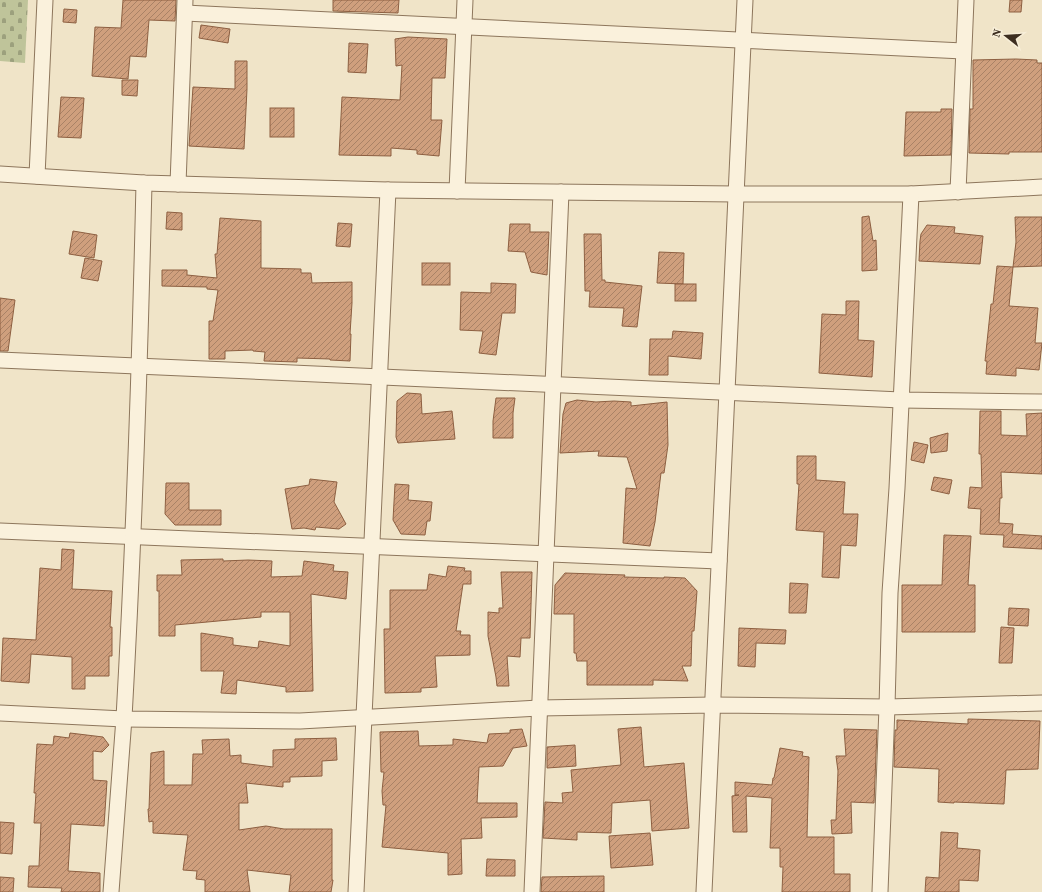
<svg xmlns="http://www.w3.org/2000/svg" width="1042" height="892" viewBox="0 0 1042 892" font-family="'Source Serif 4',serif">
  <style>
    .cemetery { fill: url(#cemetery-stones) }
    .building { fill: url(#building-hatch); stroke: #8d5f41 }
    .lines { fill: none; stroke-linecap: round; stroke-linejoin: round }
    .minor-casing { stroke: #8d765c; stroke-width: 17 }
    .minor { stroke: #faf1dc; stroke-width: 15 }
  </style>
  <defs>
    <pattern id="cemetery-stones" width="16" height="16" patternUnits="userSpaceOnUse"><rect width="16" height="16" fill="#bfc49a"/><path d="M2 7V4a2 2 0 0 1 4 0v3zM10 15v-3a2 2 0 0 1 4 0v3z" fill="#9ca07d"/></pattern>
    <pattern id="building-hatch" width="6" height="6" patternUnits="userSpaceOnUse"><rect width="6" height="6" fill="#cf9f7d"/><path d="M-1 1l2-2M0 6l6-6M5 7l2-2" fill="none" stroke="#a98266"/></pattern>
  </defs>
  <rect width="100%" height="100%" fill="#f0e4c8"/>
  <polygon class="cemetery" points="0,0 28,0 25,63 0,61"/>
  <g class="building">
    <polygon points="123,0 176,0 175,21 149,20 146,57 130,56 128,79 92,76 95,27 121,28"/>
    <polygon points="333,0 399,0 398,13 333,11"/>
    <polygon points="1010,0 1022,0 1021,12 1009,12"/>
    <polygon points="64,9 77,10 76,23 63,22"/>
    <polygon points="201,25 230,29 228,43 199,38"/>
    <polygon points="408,37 447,39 445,78 432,78 431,120 442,120 439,156 417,154 417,150 391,148 391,156 339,155 342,97 400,100 402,65 396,66 395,39"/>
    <polygon points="349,43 368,44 366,73 348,72"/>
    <polygon points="1016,59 1037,60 1037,63 1042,63 1042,152 1009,152 1009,154 969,153 970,109 973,109 973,60"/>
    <polygon points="235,61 247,61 247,89 244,149 189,146 193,87 235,89"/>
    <polygon points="122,80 138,80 137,96 122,95"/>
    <polygon points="61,97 84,98 81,138 58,137"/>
    <rect x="270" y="108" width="24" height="29"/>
    <polygon points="941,109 952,109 951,155 904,156 906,112 941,112"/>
    <polygon points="167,212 182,213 182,230 166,229"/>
    <polygon points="869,216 873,241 876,240 877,270 862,271 862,217"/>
    <polygon points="1015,217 1042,217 1042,266 1013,267 1016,242"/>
    <polygon points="220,218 261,221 261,268 301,269 301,273 311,273 312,283 352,282 352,303 350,334 351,334 350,361 330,360 330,359 297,358 297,362 264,361 265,352 253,351 253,350 225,351 225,359 209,359 209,321 213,321 218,290 207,289 207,287 162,286 162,270 187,270 187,275 217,278 215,254 217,254"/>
    <polygon points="338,223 352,224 350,247 336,246"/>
    <polygon points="510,224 530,224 530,232 549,232 547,275 531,272 525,252 508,251"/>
    <polygon points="927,225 955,227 954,233 983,236 980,264 919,261 920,241 921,234"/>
    <polygon points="73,231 97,235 94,258 69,254"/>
    <polygon points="584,234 601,234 602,280 605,280 605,282 642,286 637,327 622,326 624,308 589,307 590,291 585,291"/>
    <polygon points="659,252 684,253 683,284 657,283"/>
    <polygon points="85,258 102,261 98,281 81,278"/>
    <rect x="422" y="263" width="28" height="22"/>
    <polygon points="997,266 1013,267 1009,306 1038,308 1035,343 1042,343 1039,370 1016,368 1016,376 986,374 987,361 985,361 991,304 993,304"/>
    <polygon points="491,283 516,284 515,313 502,313 496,355 479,353 483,331 460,330 461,292 491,293"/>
    <rect x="675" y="284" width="21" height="17"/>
    <polygon points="0,298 15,300 8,351 0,351"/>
    <polygon points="846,301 859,301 858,340 874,341 872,377 819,373 822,314 846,315"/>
    <polygon points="673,331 703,333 701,359 668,356 668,375 649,375 650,339 672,339"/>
    <polygon points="407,393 421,394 422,414 452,411 455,439 398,443 396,437 397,401"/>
    <polygon points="496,398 515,398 513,413 513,438 493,438 493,421"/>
    <polygon points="577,400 596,402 614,401 631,402 631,406 667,402 668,445 664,473 661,473 655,522 650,546 623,543 626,488 637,489 627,457 598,456 599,451 560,453 563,414 566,403"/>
    <polygon points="980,411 1001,411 1001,435 1027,436 1026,414 1042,413 1042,474 1001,472 1002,498 1000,498 999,523 1013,524 1012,534 1042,536 1042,549 1003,547 1004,535 980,534 981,509 968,508 970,487 982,488 981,454 979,454"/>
    <polygon points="948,433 947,451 931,453 930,438"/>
    <polygon points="914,442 928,445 924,463 911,460"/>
    <polygon points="797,456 816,456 816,480 845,482 843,514 858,514 856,546 841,545 839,578 822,577 824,532 796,530 799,484 797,484"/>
    <polygon points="934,477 952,480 949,494 931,490"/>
    <polygon points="310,479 337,482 334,502 346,524 339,529 316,527 315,530 304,528 292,529 285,489 309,485"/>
    <polygon points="166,483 189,483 189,510 221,510 221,525 175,525 165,514"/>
    <polygon points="395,484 409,485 408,500 432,502 430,521 427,521 425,535 401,534 393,520"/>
    <polygon points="944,535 971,536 968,585 975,585 975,632 902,632 902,585 942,585"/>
    <polygon points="62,549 74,550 72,589 112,591 110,627 112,627 112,656 109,656 109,676 85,676 85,689 72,689 72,657 31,654 29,683 1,681 3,638 36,640 40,568 61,570"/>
    <polygon points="223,559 223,561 248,560 272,561 271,577 302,576 304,561 334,565 333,571 348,572 346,599 311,594 313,691 286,692 286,687 237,680 236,694 221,693 224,671 201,671 201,633 233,638 233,645 258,648 259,641 290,646 290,612 261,612 261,617 175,625 175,636 159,636 159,591 157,591 157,575 182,575 181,560"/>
    <polygon points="448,566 465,568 464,571 471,571 471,584 463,584 456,631 461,631 460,635 470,635 470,655 435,656 437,687 421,688 421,692 385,693 384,629 390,629 390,590 427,590 429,574 446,577"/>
    <polygon points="501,572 532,572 530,638 521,638 520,657 507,656 509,686 497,686 496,677 488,636 488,612 499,613 499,608 503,608"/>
    <polygon points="565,573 625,575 624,577 664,578 664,577 685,578 697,591 694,631 692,631 691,666 682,666 688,681 653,680 653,685 587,685 587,661 577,661 576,653 574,653 574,614 554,614 555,585"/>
    <polygon points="790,583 808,584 806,613 789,613"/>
    <polygon points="1009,608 1029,609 1028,626 1008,625"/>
    <polygon points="1001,627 1014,628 1012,663 999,663"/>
    <polygon points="739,628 786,630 785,644 756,643 755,667 738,666"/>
    <polygon points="968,719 1040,721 1038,769 1006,770 1004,804 954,802 954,803 938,802 939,769 894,767 895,730 897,730 897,720 968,724"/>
    <polygon points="641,727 644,767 684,763 689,828 652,831 650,800 612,803 611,833 577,832 577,840 543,838 545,802 563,803 562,793 573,792 571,770 621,765 618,729"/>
    <polygon points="522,729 527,746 513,748 503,766 479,767 477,803 517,803 517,817 481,818 482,838 461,839 462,874 448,875 448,853 382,847 386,805 383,805 382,791 384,772 381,772 380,732 418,731 419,746 453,745 453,739 487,743 489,734 510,733 510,730"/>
    <polygon points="844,729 877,730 874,803 851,802 852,833 832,834 831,820 836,820 838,771 836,756 846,756"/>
    <polygon points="70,733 103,737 109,745 102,752 93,751 93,780 107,781 104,826 71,824 68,871 100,873 100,892 61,892 62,888 28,887 29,866 39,866 41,823 34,823 36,793 34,793 37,744 53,745 54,736 69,738"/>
    <polygon points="336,738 337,760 322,761 322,776 290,777 290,782 283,782 283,787 246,783 248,803 239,803 239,830 266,826 284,829 332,829 332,880 333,880 331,892 289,892 291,875 247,870 250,892 205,892 205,880 196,879 197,871 183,870 188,835 153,833 153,821 149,822 148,809 149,809 151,753 164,751 164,785 192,785 193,754 203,754 202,740 229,739 230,756 241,755 241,763 273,767 273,750 295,749 295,739"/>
    <polygon points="575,745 576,766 547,768 547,747"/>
    <polygon points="780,748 803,752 802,756 809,757 807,837 834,837 834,874 850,874 850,892 782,892 783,867 780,867 780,848 770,848 772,798 746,796 747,832 733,832 732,796 739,795 735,795 735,782 772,785 773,778 774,778"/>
    <polygon points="0,822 14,823 12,854 0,853"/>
    <polygon points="941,832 958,833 957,848 980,850 978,881 959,880 959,892 925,892 926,877 939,878"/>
    <polygon points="650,833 653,865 611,868 609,836"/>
    <polygon points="487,859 515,860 515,876 486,876"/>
    <polygon points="604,876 604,892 541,892 542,877"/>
    <polygon points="0,877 14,878 13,892 0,892"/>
  </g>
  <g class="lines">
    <defs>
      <g id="minor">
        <polyline points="185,13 963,51"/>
        <polyline points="0,174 144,183 388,190 736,194 911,194 1042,187"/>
        <polyline points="37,176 45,0"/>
        <polyline points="178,184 185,0"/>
        <polyline points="457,191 465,0"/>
        <polyline points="958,192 966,0"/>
        <polyline points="0,360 901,400 1042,402"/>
        <polyline points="0,531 719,561"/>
        <polyline points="0,713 124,719 300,721 539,708 713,705 887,707 1042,703"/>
        <path d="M111,892C115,834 120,776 124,718C134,539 140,361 144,183"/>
        <polyline points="356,892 388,190"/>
        <polyline points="532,892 561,192"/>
        <polyline points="704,892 745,0"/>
        <polyline points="880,892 887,707 890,593 897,488 911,194"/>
      </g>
    </defs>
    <use href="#minor" class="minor-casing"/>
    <use href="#minor" class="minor"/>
  </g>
  <g transform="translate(1006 36) rotate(287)" stroke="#f7eed8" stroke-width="3" paint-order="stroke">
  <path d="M0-3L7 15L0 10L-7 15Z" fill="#3d2e20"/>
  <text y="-6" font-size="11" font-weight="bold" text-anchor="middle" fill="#3d2e20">N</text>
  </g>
</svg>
